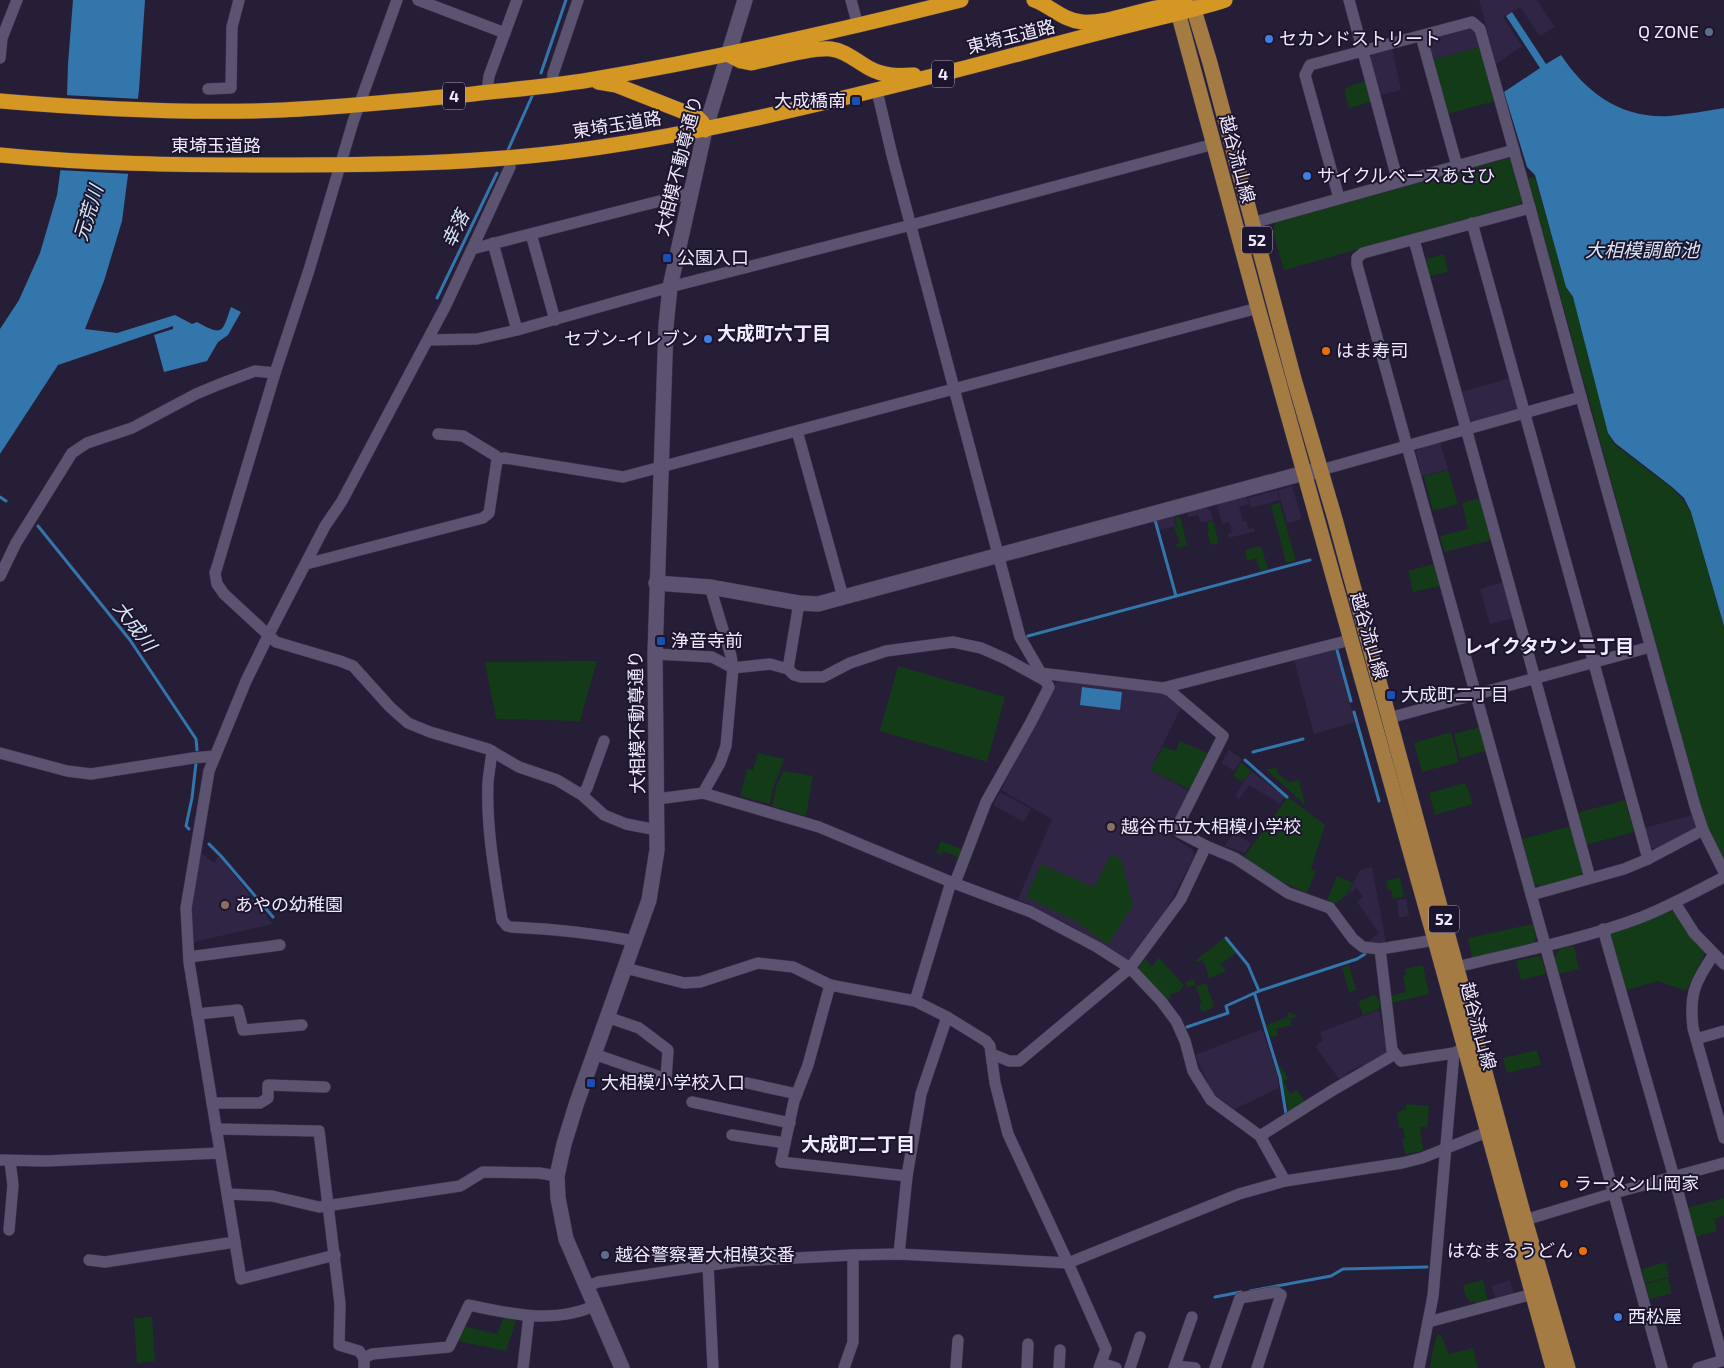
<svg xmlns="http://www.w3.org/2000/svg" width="1724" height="1368" viewBox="0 0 1724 1368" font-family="'Exo 2','Noto Sans JP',sans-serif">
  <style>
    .built { fill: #312546 }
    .green { fill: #143b17 }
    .water { fill: #3376ab }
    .pier { fill: #261d37 }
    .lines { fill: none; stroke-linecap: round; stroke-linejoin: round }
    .stream { stroke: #3376ab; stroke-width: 3 }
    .street-casing { stroke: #40394f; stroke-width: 12 }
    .secondary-casing { stroke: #40394f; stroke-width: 16 }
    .primary-casing { stroke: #40394f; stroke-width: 16 }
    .highway-casing { stroke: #40394f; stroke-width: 16 }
    .street { stroke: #5c5371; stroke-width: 11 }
    .secondary { stroke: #5c5371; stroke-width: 15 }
    .primary { stroke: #a47c43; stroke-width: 15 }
    .highway { stroke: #d49724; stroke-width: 15 }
    .service-dot { fill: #5c6f8a; stroke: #1d142d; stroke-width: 2 }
    .shop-dot { fill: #3f7fe0; stroke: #1d142d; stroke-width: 2 }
    .transit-dot { fill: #1a4fb4; stroke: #1d142d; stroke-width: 2 }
    .food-dot { fill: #e8710a; stroke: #1d142d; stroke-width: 2 }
    .education-dot { fill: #8d6e63; stroke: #1d142d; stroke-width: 2 }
    .labels { text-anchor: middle; stroke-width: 4; stroke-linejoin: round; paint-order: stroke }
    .shield { fill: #1d142d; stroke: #b0aabe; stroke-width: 1 }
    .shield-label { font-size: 16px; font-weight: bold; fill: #efeafc }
    .poi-label { font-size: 18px; fill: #efeafc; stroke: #1d142d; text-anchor: start }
    .street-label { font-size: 18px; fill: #efeafc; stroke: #1d142d }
    .water-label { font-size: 19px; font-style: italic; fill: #d5e6f5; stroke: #1d142d }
    .neighbourhood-label { font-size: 19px; font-weight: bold; fill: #efeafc; stroke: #1d142d }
  </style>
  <rect width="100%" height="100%" fill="#261d37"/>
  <g class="built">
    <polygon points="1479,0 1537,0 1555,27 1540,36 1520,7 1503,17 1522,46 1496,64"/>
    <polygon points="1471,27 1476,30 1480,47 1432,60 1427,43 1431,38"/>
    <polygon points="1392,48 1401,90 1380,95 1370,60 1373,53"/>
    <polygon points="1510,378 1518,405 1515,412 1474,423 1469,420 1461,392"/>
    <polygon points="1440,442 1448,469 1422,476 1416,452 1419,447"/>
    <polygon points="1292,486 1302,519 1287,523 1278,490"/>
    <polygon points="1277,490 1280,500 1251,508 1248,498"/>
    <polygon points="1246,496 1249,504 1239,507 1243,521 1246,521 1249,529 1254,528 1255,531 1229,538 1228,534 1232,532 1229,522 1222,524 1217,504"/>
    <polygon points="1205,507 1211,511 1213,520 1201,523 1198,515 1188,517 1187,512"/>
    <polygon points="1175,515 1174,519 1176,526 1159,530 1156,520"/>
    <polygon points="1503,582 1513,618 1490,624 1480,589"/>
    <polygon points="1336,649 1355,722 1314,734 1294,660"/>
    <polygon points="1060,679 1166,693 1182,706 1150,770 1190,791 1169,835 1193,850 1194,857 1168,906 1131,959 1123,960 1076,928 1018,899 1052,819 1001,790 1056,682"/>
    <polygon points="1229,750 1242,759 1234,771 1221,763"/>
    <polygon points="1251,771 1285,797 1280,804 1249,785 1239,799 1235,796"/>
    <polygon points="1000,792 1031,809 1024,822 993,805"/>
    <polygon points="1693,815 1696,825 1693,831 1657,850 1648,846 1644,828"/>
    <polygon points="1236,829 1242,833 1240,837 1251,843 1245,853 1225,846"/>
    <polygon points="201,853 214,863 219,856 273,924 194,942 191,918 192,892"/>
    <polygon points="1372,867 1386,943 1370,944 1368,942 1379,933 1357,902 1363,897 1357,888 1348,894 1360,870"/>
    <polygon points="1406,899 1409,916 1399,918 1397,900"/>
    <polygon points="1379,1010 1387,1051 1386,1055 1349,1071 1340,1080 1315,1046 1323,1040 1320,1032"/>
    <polygon points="1262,1029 1278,1076 1279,1088 1235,1109 1213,1094 1195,1055"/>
    <polygon points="1497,1239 1502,1258 1487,1262 1482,1243"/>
    <polygon points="1510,1280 1514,1295 1496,1301 1492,1286"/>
  </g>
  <g class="green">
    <polygon points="1480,47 1495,101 1447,114 1432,60"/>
    <polygon points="1366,81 1371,102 1349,108 1344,89 1349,87 1349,86"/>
    <polygon points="1510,158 1512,159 1523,200 1519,204 1284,270 1273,232 1276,222"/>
    <polygon points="1528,178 1535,178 1567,289 1574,300 1609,436 1615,445 1673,489 1684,501 1692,515 1724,628 1724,861 1707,824 1697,793"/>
    <polygon points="1444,254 1448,272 1430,276 1426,259"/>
    <polygon points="1448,470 1458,504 1433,511 1424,476"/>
    <polygon points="1481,498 1492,540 1444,552 1440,536 1468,529 1462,503"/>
    <polygon points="1280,503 1296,561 1286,563 1271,505"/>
    <polygon points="1176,516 1181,519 1187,545 1177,548 1176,544 1180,543 1174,527 1177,526 1175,519"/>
    <polygon points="1213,521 1219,543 1211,545 1207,532 1209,531 1207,523"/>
    <polygon points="1261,546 1268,569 1260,571 1256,558 1247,561 1245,550"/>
    <polygon points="1434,564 1440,586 1413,592 1408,571"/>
    <polygon points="597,661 580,721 496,719 485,662"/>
    <polygon points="898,666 1005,697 987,762 880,731"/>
    <polygon points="1480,727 1486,751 1460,758 1454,734"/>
    <polygon points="1451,732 1459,762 1422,772 1414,743"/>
    <polygon points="1180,741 1209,754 1191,790 1150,770 1163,747 1176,751"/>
    <polygon points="758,753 784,759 773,789 770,804 740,796 747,769 753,770"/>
    <polygon points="1241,762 1251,771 1243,782 1233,776"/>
    <polygon points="1276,767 1278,774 1289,782 1299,780 1305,805 1267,770"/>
    <polygon points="783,771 813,776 806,816 772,806 776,787"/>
    <polygon points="1464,783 1468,788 1472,804 1435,815 1429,793"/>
    <polygon points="1288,797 1325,825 1311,869 1316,871 1307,893 1268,875 1244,857"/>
    <polygon points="1625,800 1634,832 1585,845 1577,813"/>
    <polygon points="1571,826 1583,871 1579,877 1543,888 1534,883 1522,839"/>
    <polygon points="941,841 964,850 960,858 943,851 941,855 936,853"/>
    <polygon points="1111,854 1121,859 1133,905 1108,945 1075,921 1026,897 1041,864 1094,887"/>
    <polygon points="1337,876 1353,883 1346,896 1335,904 1327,900"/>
    <polygon points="1400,877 1404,897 1393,899 1391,890 1388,890 1386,881"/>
    <polygon points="1668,911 1673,911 1705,953 1686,991 1658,981 1627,990 1610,935 1613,930"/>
    <polygon points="1533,924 1536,938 1534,943 1472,958 1468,938"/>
    <polygon points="1224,938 1236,953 1221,964 1226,971 1209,979 1205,963 1203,964 1202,960 1197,962 1196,960"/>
    <polygon points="1574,946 1579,969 1559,974 1554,958 1559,949"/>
    <polygon points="1538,956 1542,959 1546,974 1521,980 1516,961"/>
    <polygon points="1159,958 1184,985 1179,992 1171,994 1167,1003 1138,968 1145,959 1152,966"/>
    <polygon points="1349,965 1356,990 1349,992 1342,967"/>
    <polygon points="1423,965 1429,994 1392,1003 1390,996 1406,992 1403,976 1406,975 1405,969"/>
    <polygon points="1194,979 1196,987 1206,983 1214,1006 1211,1009 1202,1012 1199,1004 1202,1003 1195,985 1187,987 1185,982"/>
    <polygon points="1374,995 1379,1000 1379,1009 1363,1015 1358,1002"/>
    <polygon points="1288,1012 1299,1016 1290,1019 1291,1025 1276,1029 1278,1035 1271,1038 1266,1025 1287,1018"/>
    <polygon points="1537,1050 1541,1065 1507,1073 1503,1058"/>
    <polygon points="1278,1063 1288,1078 1284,1082 1290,1094 1297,1090 1305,1102 1289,1113 1277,1064"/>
    <polygon points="1406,1104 1429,1106 1427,1127 1420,1127 1423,1151 1405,1154 1402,1139 1405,1139 1403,1128 1399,1128 1397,1112 1406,1109"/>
    <polygon points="1724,1198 1724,1216 1714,1219 1717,1231 1695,1237 1687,1208"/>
    <polygon points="1666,1262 1669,1277 1645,1283 1642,1269"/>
    <polygon points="1668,1278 1672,1293 1650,1299 1645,1284"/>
    <polygon points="1483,1280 1488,1302 1476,1305 1475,1301 1470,1302 1469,1298 1466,1298 1463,1285"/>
    <polygon points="152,1317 155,1361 137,1363 134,1318"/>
    <polygon points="504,1317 516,1321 506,1351 457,1341 463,1326 497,1334"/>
    <polygon points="1437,1334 1441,1336 1449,1354 1473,1348 1478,1368 1431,1368 1430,1364"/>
  </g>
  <g class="water">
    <path d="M73,0H145L139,90L122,221L104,281L85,329L117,333L175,315L192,324L197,322C224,337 222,332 231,307L241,312L228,335L218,342L207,361L164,372L154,335L173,329V326L58,365L0,454V329L19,300L40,253L57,195L66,129L68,64Z"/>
    <path d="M1512,12L1546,64L1561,55C1587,94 1622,119 1670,116C1688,114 1706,111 1724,108V626L1691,512L1684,498L1672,487L1615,443L1608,433L1573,297L1566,287L1535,175L1527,167L1504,92L1540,68L1506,16Z"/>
    <polygon points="1082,687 1122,692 1120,710 1080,705"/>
  </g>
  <polygon class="pier" points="64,95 140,99 131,174 58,170 63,129"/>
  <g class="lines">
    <g class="stream">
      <polyline points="541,73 566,0"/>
      <polyline points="508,150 533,94"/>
      <polyline points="437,298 497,173"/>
      <polyline points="0,497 6,501"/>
      <polyline points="1155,520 1176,596"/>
      <polyline points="38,526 130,640 196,739 197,750"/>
      <polyline points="1028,636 1310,560"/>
      <polyline points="1337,650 1351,701"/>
      <polyline points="1354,712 1379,801"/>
      <polyline points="1253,752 1303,739"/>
      <polyline points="1245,760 1287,797"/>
      <polyline points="189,829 186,826 192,798 196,763"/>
      <polyline points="209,844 221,856 273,917"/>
      <polyline points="1226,938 1248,965 1259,991"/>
      <polyline points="1255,995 1280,1077 1286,1114"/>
      <polyline points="1187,1027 1228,1013 1226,1006 1259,991 1357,959 1365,954"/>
      <polyline points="1250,1291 1331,1276 1343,1269 1427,1267"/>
      <polyline points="1215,1297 1241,1292"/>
    </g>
    <defs>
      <g id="street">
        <polyline points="397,0 353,122 309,270 275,373 217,567 215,573 217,584 224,594 276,642 340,661 353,666 390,707 408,723 430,732 488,749 519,767 557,780 582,795 604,815 626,824 657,830"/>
        <polyline points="418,0 505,33"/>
        <polyline points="851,0 858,26"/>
        <polyline points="1349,0 1398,182"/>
        <polyline points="1421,36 1457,166"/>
        <polyline points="0,58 2,38 17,0"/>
        <polyline points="552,85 553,74 578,0"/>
        <polyline points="208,89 231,88 232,27 239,0"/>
        <polyline points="877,91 892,155 1020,637 1049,687 1031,722 986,802 955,883"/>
        <polyline points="487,92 489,76 517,0"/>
        <polyline points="1339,198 1305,75 1310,65 1472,22 1480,29 1530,208"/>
        <polyline points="1252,223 1514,150"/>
        <polyline points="1472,223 1648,859"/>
        <polyline points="531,234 555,320"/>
        <polyline points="1414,240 1590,878"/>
        <polyline points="493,243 517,330"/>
        <polyline points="472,249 691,193"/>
        <polyline points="428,340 477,339 517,330 670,287 911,225 1214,144"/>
        <polyline points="797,431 843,597"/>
        <polyline points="497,459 505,458 623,477 1258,308"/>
        <polyline points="1321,470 1581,397"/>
        <polyline points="306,564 483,518 489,513 497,460 496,456 463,436 438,434"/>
        <polyline points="0,576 16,543 72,453 87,443 132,428 196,394 220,384 255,371 275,373"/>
        <polyline points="655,654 712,657 733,668 770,664 788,669 794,675 801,677 823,677 850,663 886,651 953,642 981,648 1006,659 1044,680"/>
        <polyline points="788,669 799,603"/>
        <polyline points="1163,688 1350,640"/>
        <polyline points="1389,718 1650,647"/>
        <path d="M492,751C491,761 489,772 488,782C486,828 495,875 502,920L507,926L511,927C554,929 593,933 635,941"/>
        <polyline points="0,753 67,771 91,774 193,758 215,756"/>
        <polyline points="703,793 720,763 726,746 733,668 731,656 710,587"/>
        <polyline points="582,795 587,788 604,741"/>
        <polyline points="657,799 703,793 819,827 951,882 1031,912 1097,947 1130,968 1161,1001 1176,1021 1185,1041 1193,1071 1211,1100 1260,1136 1285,1181"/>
        <polyline points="1206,846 1235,858 1288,893 1330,908 1353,939 1363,947 1380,949 1435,940"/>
        <polyline points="1531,895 1624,869 1648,859 1703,830"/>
        <polyline points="1675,903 1694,933 1724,964"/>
        <polyline points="1603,929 1674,1177 1723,1360"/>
        <polyline points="1380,949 1392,1050 1401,1061 1454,1053"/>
        <path d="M1714,954C1695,982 1689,994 1693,1028L1724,1138"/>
        <polyline points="189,957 280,945"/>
        <path d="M1457,967C1518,952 1584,939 1642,917C1670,906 1697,891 1724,877"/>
        <polyline points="625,968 684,983 700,982 758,963 793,967 830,985 915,1001 947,1017 986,1041 990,1046 995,1083 1008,1134 1068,1263 1106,1349 1099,1368"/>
        <polyline points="830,985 808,1065 794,1101 781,1162 907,1176"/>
        <polyline points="915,1001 951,882"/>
        <polyline points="197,1014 238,1010 243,1030 302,1025"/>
        <polyline points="1696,1039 1724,1031"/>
        <polyline points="594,1054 666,1079 668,1050 639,1028 607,1017"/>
        <polyline points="992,1054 1009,1061 1019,1061 1130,968 1181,899 1206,846 1179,832 1177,827 1223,736 1170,691 1163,688 1040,673"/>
        <polyline points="747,1083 797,1094"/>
        <polyline points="692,1102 790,1123"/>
        <polyline points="212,1103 260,1103 268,1098 268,1085 325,1087"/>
        <polyline points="216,1129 319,1131 340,1304 339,1345 359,1351 364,1358 364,1368"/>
        <polyline points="732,1135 785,1143"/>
        <polyline points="1260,1136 1333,1090 1395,1054"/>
        <polyline points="0,1160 46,1161 219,1153"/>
        <polyline points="227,1194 272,1196 319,1207 460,1186 483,1172 539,1173 557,1176"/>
        <polyline points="1525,1220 1614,1193 1724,1163"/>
        <polyline points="9,1230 13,1185 10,1161"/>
        <polyline points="899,1254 907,1176 921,1094 947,1017"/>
        <polyline points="335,1255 241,1279 195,999 189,962 186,908 209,771 246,681 268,636 325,526 342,501 446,305 510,167 509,158"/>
        <polyline points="89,1260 105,1262 235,1242"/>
        <polyline points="708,1265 713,1368"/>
        <polyline points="586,1287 598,1282 738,1261 853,1255 899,1254 1068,1263 1239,1194 1285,1181 1402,1163 1422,1158 1487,1132"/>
        <polyline points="1428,1322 1533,1294"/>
        <path d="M364,1358L372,1354L449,1347L469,1305C510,1314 554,1324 594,1306"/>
        <polyline points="1101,1363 1116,1368"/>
        <polyline points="1175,1366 1195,1368"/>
        <polyline points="523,1368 529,1316"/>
        <polyline points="844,1368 853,1342 853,1255"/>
        <polyline points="956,1368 958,1340"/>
        <polyline points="1027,1368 1028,1344"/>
        <polyline points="1059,1368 1060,1350"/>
        <polyline points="1130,1368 1140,1337"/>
        <polyline points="1174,1368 1192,1317"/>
        <polyline points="1215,1368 1240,1298 1276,1292 1281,1295 1257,1368"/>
        <polyline points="1419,1368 1433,1296 1454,1053 1465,1048"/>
        <polyline points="1662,1368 1357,265 1357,258 1363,253 1530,208 1581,397 1695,806 1703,830 1724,872"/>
        <polyline points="1698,1368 1724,1360"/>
      </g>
      <g id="secondary">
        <polyline points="656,583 710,587 799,603 818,604 1304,473 1321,470"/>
        <polyline points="622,1368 566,1239 558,1198 557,1176 564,1144 577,1102 649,900 657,850 655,654 666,326 670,287 705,130 745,0"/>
      </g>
      <g id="primary">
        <polyline points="1191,0 1210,63 1294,379 1335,519 1525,1220 1568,1368"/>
        <polyline points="1175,1 1258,308 1435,940 1553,1368"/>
      </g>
      <g id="highway">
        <path d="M1034,0C1051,6 1062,20 1082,22C1114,25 1157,0 1188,7"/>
        <path d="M727,54L741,61L751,63C771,59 811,47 831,49C846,51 856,61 869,68C883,76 898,76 914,75"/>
        <polyline points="598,82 616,85 697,117 702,122 705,130"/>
        <path d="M0,101C94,109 188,114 283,110C343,107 403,101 463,95C505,90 547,87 589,80C714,59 838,31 961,0"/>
        <path d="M0,155C89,164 179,165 268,165C373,165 477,164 580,150C706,133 829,102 953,71C1009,57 1065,41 1122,27C1156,18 1191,11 1225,0"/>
      </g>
    </defs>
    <use href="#street" class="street-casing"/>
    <use href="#secondary" class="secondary-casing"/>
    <use href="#primary" class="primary-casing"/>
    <use href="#highway" class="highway-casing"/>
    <use href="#street" class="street"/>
    <use href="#secondary" class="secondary"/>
    <use href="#primary" class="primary"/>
    <use href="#highway" class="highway"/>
  </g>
  <g class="service-dot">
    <circle cx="1709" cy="32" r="5"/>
    <circle cx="605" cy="1255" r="5"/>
  </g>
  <g class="shop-dot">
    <circle cx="1269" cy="39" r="5"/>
    <circle cx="1307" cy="176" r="5"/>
    <circle cx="708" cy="339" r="5"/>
    <circle cx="1618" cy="1317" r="5"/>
  </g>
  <g class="transit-dot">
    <rect x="851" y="96" width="10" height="10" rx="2.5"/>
    <rect x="662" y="253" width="10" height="10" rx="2.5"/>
    <rect x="656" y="636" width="10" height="10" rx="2.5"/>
    <rect x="1386" y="690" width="10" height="10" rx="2.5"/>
    <rect x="586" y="1078" width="10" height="10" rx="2.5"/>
  </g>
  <g class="food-dot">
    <circle cx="1326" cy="351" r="5"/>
    <circle cx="1564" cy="1184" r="5"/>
    <circle cx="1583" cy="1251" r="5"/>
  </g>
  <g class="education-dot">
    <circle cx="1111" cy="827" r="5"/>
    <circle cx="225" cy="905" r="5"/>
  </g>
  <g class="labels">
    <g class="shield">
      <rect x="932" y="60.5" width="22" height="27" rx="4"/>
      <rect x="443" y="82.5" width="22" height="27" rx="4"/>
      <rect x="1242" y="226.5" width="30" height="27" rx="4"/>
      <rect x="1429" y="905.5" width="30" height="27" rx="4"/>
    </g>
    <g class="shield-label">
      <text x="943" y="80">4</text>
      <text x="454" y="102">4</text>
      <text x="1257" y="246">52</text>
      <text x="1444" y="925">52</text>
    </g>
    <g class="poi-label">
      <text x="1699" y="38" text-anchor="end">Q ZONE</text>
      <text x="1279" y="45">セカンドストリート</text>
      <text x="846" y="107" text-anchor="end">大成橋南</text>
      <text x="1317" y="182">サイクルベースあさひ</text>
      <text x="677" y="264">公園入口</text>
      <text x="698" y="345" text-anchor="end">セブン-イレブン</text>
      <text x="1336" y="357">はま寿司</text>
      <text x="671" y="647">浄音寺前</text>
      <text x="1401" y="701">大成町二丁目</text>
      <text x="1121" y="833">越谷市立大相模小学校</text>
      <text x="235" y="911">あやの幼稚園</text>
      <text x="601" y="1089">大相模小学校入口</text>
      <text x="1574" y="1190">ラーメン山岡家</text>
      <text x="1573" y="1257" text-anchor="end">はなまるうどん</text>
      <text x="615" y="1261">越谷警察署大相模交番</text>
      <text x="1628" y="1323">西松屋</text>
    </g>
    <g class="street-label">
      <text transform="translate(1011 37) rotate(-14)" y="6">東埼玉道路</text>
      <text transform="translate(617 125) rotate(-9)" y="6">東埼玉道路</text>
      <text x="216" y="152">東埼玉道路</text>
      <text transform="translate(1237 159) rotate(75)" y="6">越谷流山線</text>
      <text transform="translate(679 166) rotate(-76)" y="6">大相模不動尊通り</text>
      <text transform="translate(1369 636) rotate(74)" y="6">越谷流山線</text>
      <text transform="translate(637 722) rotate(-91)" y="6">大相模不動尊通り</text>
      <text transform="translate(1478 1026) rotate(75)" y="6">越谷流山線</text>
    </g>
    <g class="water-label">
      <text transform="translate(88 213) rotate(-73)" y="7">元荒川</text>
      <text transform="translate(455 229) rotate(-64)" y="7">幸落</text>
      <text x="1642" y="257">大相模調節池</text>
      <text transform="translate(135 626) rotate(53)" y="7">大成川</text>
    </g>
    <g class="neighbourhood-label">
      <text x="774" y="340">大成町六丁目</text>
      <text x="1549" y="653">レイクタウン二丁目</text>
      <text x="858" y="1151">大成町二丁目</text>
    </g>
  </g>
</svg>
